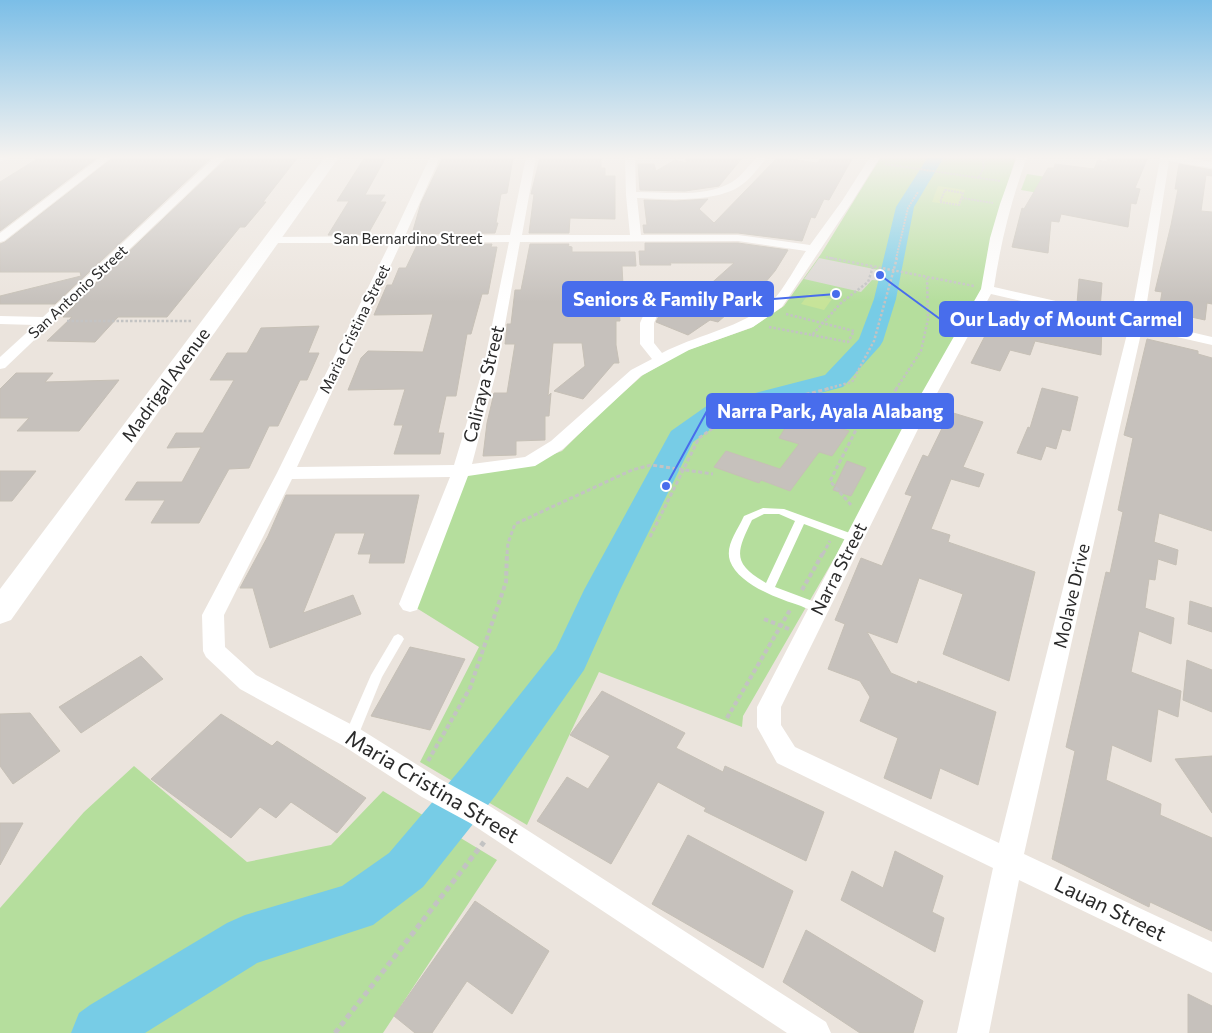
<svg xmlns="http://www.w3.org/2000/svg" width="1212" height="1033" viewBox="0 0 1212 1033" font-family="Commissioner,sans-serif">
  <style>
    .green { fill: #b5de9d }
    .pitch { fill: #c7e499 }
    .plaza { fill: #dbd7d3 }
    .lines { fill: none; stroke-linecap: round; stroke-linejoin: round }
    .river { fill: #77cce6; fill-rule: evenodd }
    .building { fill: #c6c1bc; stroke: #c6c0b6 }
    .path-far4 { stroke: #c3c3c3; stroke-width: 2; stroke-dasharray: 2 1; stroke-linecap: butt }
    .path-far3 { stroke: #c3c3c3; stroke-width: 2.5; stroke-dasharray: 2.5 2; stroke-linecap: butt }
    .path-far2 { stroke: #c3c3c3; stroke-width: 3; stroke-dasharray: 4 2.5; stroke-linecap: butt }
    .path-far1 { stroke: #c3c3c3; stroke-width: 4; stroke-dasharray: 4.5 3; stroke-linecap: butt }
    .path { stroke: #c3c3c3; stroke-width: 5; stroke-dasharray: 5.5 4; stroke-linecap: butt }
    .lane { fill: #fff; fill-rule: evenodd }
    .street { fill: #fff; fill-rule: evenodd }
    .secondary { fill: #fff; fill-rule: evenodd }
    .labels { text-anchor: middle; stroke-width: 4; stroke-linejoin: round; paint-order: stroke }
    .far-street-label { font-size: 15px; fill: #2a2a2a; stroke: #fff }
    .street-label { font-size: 18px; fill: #2a2a2a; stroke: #fff }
    .near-street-label { font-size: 21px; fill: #2a2a2a; stroke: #fff }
    .leader { fill: none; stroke: #486dec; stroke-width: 2 }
    .callout-dot { fill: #486dec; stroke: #fff; stroke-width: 2 }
    .callout { fill: #486dec; stroke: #486dec; stroke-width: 2 }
    .callout-label { font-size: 19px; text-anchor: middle; font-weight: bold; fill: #fff }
  </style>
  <rect width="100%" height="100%" fill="#ebe4dd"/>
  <g class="green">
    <polygon points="881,157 1016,157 1001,204 983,287 868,500 743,716 742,727 599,672 527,825 420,762 479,647 410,604 463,471 530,463 562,451 598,415 643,375 685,351 751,328 784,306 821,254"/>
    <polygon points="1027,174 1084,183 1079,200 1021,190"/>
    <polygon points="134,766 247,862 331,845 383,791 497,860 383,1033 0,1033 0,908 84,812"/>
  </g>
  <g class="pitch">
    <polygon points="938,186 965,190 960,206 932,202"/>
    <polygon points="809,294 832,299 824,310 801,304"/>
  </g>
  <polygon class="plaza" points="819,258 884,271 884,281 872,280 861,292 804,279"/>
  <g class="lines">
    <polygon class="river" points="928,157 944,157 914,207 896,299 883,341 880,346 843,387 728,417 693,442 620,590 584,670 496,795 423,887 373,925 257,963 145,1033 71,1033 79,1013 90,1005 227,923 245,915 342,886 389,853 464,765 556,649 584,590 671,431 708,405 825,375 859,339 874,299 896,207"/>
  </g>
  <g class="building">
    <polygon points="40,157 98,157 0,231 0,182"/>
    <polygon points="114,157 212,157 55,304 0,304 0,296 81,276 80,272 0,272 0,244 5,242"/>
    <polygon points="228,157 298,157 263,202 266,202 245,227 240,227 167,317 118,317 95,342 47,341 72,317 63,317 77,303 75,303"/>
    <polygon points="365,157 386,157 365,195 385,195 380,202 386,202 368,234 328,235 349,201 337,201"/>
    <polygon points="581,157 601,157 601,168 605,168 605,176 615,176 615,219 570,218 569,233 529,233 534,194 531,194 540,158 581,159"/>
    <polygon points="686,157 743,157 719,186 685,191 640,190 638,164 654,164 656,171 675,160 686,163"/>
    <polygon points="778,157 817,163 822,157 853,157 829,200 824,199 815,218 811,217 802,241 738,233 644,233 643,225 647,225 644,200 676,201 708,199 699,209 714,223"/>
    <polygon points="1109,157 1123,159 1124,157 1148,157 1135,188 1140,189 1136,204 1131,203 1128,227 1061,214 1059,222 1051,221 1048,253 1012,247 1022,208 1024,209 1048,168 1054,168 1055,164 1094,169 1098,160 1107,162"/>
    <polygon points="513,158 507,193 501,194 496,223 498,223 495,233 412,234 421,203 442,159"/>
    <polygon points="1179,164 1212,170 1212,176 1206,175 1201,211 1212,212 1212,304 1207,303 1205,320 1159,310 1162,292 1155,291 1171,225 1178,189 1175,189"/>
    <polygon points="645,243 738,243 788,250 775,271 754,296 758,297 747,309 736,306 718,322 710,320 688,335 656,322 660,314 668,309 678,313 734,263 670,263 671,265 640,265 639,251 645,251"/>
    <polygon points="492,244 491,247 497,247 488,294 482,294 471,334 467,334 456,396 446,396 438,433 444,433 440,454 394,454 403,425 394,425 405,389 348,390 361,358 368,351 423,352 433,314 374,315 387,285 392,285 399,268 406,268 417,245"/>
    <polygon points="530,244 569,244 568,246 572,247 572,252 635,252 636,266 622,266 623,285 617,285 620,321 616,321 616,345 619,363 614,363 583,399 554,391 585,366 582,343 553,343 548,396 551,393 549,416 545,416 545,440 516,441 516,455 483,456 487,423 494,393 507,393 515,344 505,344 507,327 507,324 511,324 515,290 521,290"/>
    <polygon points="1079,279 1102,283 1100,309 1077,304"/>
    <polygon points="1026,307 1049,312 1043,329 1075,336 1077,316 1099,321 1099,325 1102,325 1101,355 1035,341 1030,355 1010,350 1000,371 971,363 987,332 997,335 1008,311 1023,315"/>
    <polygon points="319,326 308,353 319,353 307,380 300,380 278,426 269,426 249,468 229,469 199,523 151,523 165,500 125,500 137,482 182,482 201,447 167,448 176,433 203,433 234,380 210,380 227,353 247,353 261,328"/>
    <polygon points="1147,339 1198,351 1198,354 1212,358 1212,531 1159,513 1154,542 1178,550 1176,565 1158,559 1155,580 1149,579 1145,608 1174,618 1171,644 1139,631 1131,672 1181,691 1178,717 1158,709 1151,762 1112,745 1106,780 1161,804 1160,815 1212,838 1212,931 1150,902 1149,907 1052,859 1075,751 1066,747 1106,572 1110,573 1123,512 1118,510 1133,438 1124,435"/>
    <polygon points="16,373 53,373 45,382 119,380 79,431 17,431 29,418 0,418 0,389"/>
    <polygon points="1042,388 1078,397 1070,431 1062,429 1056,449 1046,446 1041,460 1017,453 1028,427 1030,428"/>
    <polygon points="950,412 983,422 963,467 984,474 979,487 951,479 931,529 950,535 948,542 1035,572 1009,681 943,654 963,594 919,578 897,643 867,632 891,673 917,684 918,681 996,712 978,785 940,768 931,799 884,778 898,738 860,721 870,697 860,681 828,669 845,624 835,620 861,558 882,566 912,496 905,494 923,455 928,457"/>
    <polygon points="794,414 849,431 832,456 819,452 790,491 761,480 759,483 714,467 726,451 780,469 799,444 779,438"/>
    <polygon points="847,461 866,468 851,496 833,490"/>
    <polygon points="0,471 36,471 12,501 0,501"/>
    <polygon points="286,495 419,495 404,563 369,563 371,554 358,554 365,533 335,533 303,613 353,595 361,614 270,648 253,588 240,588 268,536"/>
    <polygon points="1190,601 1212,608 1212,632 1188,624"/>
    <polygon points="410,647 465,659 430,730 371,716"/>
    <polygon points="141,656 163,679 81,733 59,707"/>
    <polygon points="1187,660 1212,670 1212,712 1183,700"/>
    <polygon points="602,691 685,733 676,748 723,772 725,766 824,812 806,861 704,811 706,808 658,782 611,864 537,821 567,777 588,789 610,756 570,735"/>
    <polygon points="30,713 60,751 13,784 0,766 0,714"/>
    <polygon points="221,714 272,746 277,741 366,798 337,833 291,802 276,818 260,807 231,838 151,779"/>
    <polygon points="1212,756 1212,813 1175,759"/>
    <polygon points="0,823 23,823 0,865"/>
    <polygon points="688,835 793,891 763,968 652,904"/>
    <polygon points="895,851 943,876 932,912 944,918 935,952 841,900 852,871 883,888"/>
    <polygon points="475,901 549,951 512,1014 467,981 432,1033 415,1033 394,1016"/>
    <polygon points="806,930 923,1001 913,1033 860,1033 783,982"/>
    <polygon points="1188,994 1212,1006 1212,1033 1188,1033"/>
  </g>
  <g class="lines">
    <g class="path-far4">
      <polyline points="885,164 1000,181"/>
      <polyline points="979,177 984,167 982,157"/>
      <polygon points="945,190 963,193 959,205 940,202"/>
      <polyline points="962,198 993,203"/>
      <polyline points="826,257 836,259"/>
      <polyline points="896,259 908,208 918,192"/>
    </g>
    <g class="path-far3">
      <polyline points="830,258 974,286"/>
      <polyline points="786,314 854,331 848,342 812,335"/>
      <polyline points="67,321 191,321"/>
      <polyline points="769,327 812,335 841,303 868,282 873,267"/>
      <polyline points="826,389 852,382 874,341 897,258"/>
      <polyline points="896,389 921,351 928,319 927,278"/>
    </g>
    <g class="path-far2">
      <polyline points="897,388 883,409 901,415"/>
      <polyline points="851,505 830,481 859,424 896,421"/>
      <polyline points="650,537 699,438 734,413 831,388"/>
      <polyline points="507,554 508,543 515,524 632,470 651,465 713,474"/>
      <polyline points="823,554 830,541"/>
    </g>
    <g class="path-far1">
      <polyline points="802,590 823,553"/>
      <polyline points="764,619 789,629"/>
      <polyline points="727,718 790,610"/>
      <polyline points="428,761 470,688 506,582 507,553"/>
    </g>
    <polyline class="path" points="335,1033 484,842"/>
    <g class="lane">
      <path d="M763,508L784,509L858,536L859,539L854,543L804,524L775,587L823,605L825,608L823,611C816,613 808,609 801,606C779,599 739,585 730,561C725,546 737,531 743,518L744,516ZM764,514H779L795,521L766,583C732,563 736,553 752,520Z"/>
      <polygon points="398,634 402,636 404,639 382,677 356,741 351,743 346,741 344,737 371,675 394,636"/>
    </g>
    <g class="street">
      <polygon points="0,157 9,157 0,162"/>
      <polygon points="101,157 112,157 4,241 0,242 0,233"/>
      <polygon points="215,157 226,157 5,368 0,369 0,357 35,325 0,324 0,316 43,317"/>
      <path d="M430,157H440L405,236L510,235L526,157H536L522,235H630L626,195L625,157H635L636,192C666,192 706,198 732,182C742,176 749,165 757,157H767C759,167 751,179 740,186C715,203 667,199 637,198L641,235H738L810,245L842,201L870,157H880L852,202L782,307L753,327L689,350L641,376L563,449L535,466L468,476L417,610L410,612L403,610L399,604L450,477L292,479L224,615L225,647L256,675L360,729L440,779L488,805L826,1022L831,1033H787L470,823L422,797L342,745L240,689L206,657L203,651L202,615L277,473L390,243H273L267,240L273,237L393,236ZM738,241L806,251C797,264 782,293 771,302C739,329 698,334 662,353L654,343V323L663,301L656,297L651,298L640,323V344L652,359L631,370L551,441L525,457L472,464L497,369L520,242ZM509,242L483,369L454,465L297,467L401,243Z"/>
      <path d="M1017,157H1027C1011,201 1001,241 994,287L1131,318L1160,159L1158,157H1181L1212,162V168L1169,161L1144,321L1212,337V345L1142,329L1024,854L1212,942V973L1019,880L989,1033H957L993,868L777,763L757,727V707L907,419L981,289L990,238L1000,204ZM991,294L1129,326L999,843L795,747L781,725V707L923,419Z"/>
    </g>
    <polygon class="secondary" points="325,157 339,157 11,620 0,624 0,589"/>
  </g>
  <linearGradient id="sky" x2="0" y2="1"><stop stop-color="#7bbee7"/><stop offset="0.52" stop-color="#f6f3f0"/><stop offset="1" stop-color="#f6f3f0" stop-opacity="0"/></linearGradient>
  <rect width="1212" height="302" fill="url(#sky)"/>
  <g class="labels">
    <g class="far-street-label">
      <text x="408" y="244">San Bernardino Street</text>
      <text transform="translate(78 292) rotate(-43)" y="5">San Antonio Street</text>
      <text transform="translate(355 329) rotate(-64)" y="5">Maria Cristina Street</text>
    </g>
    <g class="street-label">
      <text transform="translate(484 384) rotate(-76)" y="6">Caliraya Street</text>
      <text transform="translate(166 385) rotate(-54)" y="6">Madrigal Avenue</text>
      <text transform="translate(839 569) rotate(-63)" y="6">Narra Street</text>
      <text transform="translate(1072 596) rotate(-77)" y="6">Molave Drive</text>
    </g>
    <g class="near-street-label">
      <text transform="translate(432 787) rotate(31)" y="7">Maria Cristina Street</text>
      <text transform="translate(1110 909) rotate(26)" y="7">Lauan Street</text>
    </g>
  </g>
  <path class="leader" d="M836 294L773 299M880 275L940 319M666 486L707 411"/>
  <g class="callout-dot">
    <circle cx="836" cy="294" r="5"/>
    <circle cx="880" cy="275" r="5"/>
    <circle cx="666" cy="486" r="5"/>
  </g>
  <g class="callout">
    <rect x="563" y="282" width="210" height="34" rx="5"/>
    <rect x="940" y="302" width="252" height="34" rx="5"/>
    <rect x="707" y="394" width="246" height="34" rx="5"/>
  </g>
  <g class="callout-label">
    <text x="668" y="306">Seniors &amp; Family Park</text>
    <text x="1066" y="326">Our Lady of Mount Carmel</text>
    <text x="830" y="418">Narra Park, Ayala Alabang</text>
  </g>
</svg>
